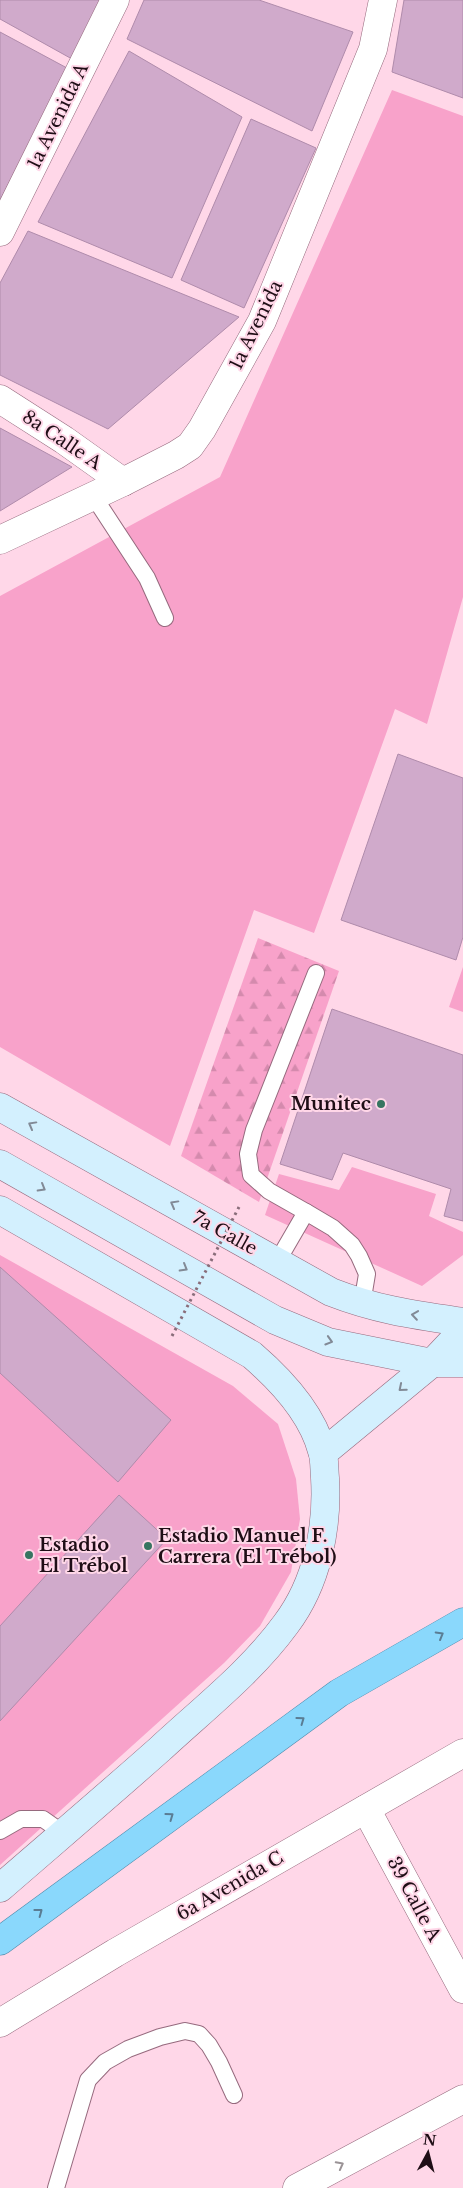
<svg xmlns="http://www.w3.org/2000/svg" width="463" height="2188" viewBox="0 0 463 2188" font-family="'Libre Baskerville',serif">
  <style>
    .forest { fill: url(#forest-firs) }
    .park { fill: #f8a2ca }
    .building { fill: #d0aacb; stroke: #af8bab }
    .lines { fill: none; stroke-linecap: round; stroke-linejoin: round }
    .service-casing { stroke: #966a7e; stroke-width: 18 }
    .minor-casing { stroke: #966a7e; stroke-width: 29 }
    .secondary-casing { stroke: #966a7e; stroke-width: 29 }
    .trunk-casing { stroke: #518bab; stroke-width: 29 }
    .service { stroke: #fff; stroke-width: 16 }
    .minor { stroke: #fff; stroke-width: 28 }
    .secondary { stroke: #d3f0fe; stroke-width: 28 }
    .trunk { stroke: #8ad8fc; stroke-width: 28 }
    .path-bridge { stroke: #896d7a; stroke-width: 3; stroke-dasharray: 2.5 4; stroke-linecap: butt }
    .oneway { stroke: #828a96 }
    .oneway2 { stroke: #5a7d94 }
    .oneway3 { stroke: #9a9396 }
    .poi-dot { fill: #377561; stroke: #ffd7e8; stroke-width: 2 }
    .labels { text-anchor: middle; stroke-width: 4; stroke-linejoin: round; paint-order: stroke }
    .street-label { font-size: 18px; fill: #1f0e16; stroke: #ffd7e8 }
    .poi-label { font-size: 18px; font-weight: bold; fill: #1f0e16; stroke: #ffd7e8; text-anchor: start }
  </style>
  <defs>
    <pattern id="forest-firs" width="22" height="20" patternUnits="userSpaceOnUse" patternTransform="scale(1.25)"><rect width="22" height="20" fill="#f8a2ca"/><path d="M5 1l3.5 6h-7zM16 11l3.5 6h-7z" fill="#d48aad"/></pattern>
  </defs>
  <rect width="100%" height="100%" fill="#ffd7e8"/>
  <polygon class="forest" points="258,938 339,971 259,1202 181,1156"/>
  <g class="park">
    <polygon points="392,90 463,116 463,597 427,724 395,709 314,933 254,910 170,1146 0,1047 0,596 220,477"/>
    <polygon points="463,967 463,1012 449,1007"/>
    <polygon points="352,1167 436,1194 429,1216 463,1232 463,1255 422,1286 265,1215 279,1174 339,1190"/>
    <polygon points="0,1255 233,1386 278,1424 296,1479 300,1519 291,1572 260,1626 224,1663 0,1865"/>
  </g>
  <g class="building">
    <polygon points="0,0 103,0 72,59 0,19"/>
    <polygon points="144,0 259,0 353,32 312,131 127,39"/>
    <polygon points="404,0 463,0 463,98 392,72"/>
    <polygon points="0,32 67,68 0,201"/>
    <polygon points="129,51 242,117 172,278 38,222"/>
    <polygon points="251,119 316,148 244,308 181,280"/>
    <polygon points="28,231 239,317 108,429 0,375 0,283"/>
    <polygon points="0,428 72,467 0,511"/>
    <polygon points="398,754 463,778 463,937 456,960 341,920"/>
    <polygon points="332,1009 463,1055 463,1221 444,1216 451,1189 343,1153 332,1180 280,1164"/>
    <polygon points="0,1267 171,1420 118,1482 0,1373"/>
    <polygon points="119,1495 167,1539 0,1721 0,1626"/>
  </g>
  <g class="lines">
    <defs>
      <g id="service">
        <polyline points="94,497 147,578 165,618"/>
        <polyline points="306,1212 269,1191 251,1175 248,1154 254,1130 316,973"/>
        <polyline points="277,1262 306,1212 333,1228 352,1245 359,1256 367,1274 362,1304"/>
        <polyline points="0,1831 21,1819 43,1819 63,1833"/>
        <polyline points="56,2188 88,2080 105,2062 128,2049 160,2037 185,2031 199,2034 209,2045 219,2062 234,2095"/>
      </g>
      <g id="minor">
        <polyline points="0,232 115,0"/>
        <polyline points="0,399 64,440 123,482"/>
        <polyline points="0,540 123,482 176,455 190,446 202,429 262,321 373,49 383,0"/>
        <polyline points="366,1809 463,1989"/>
        <polyline points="0,2023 115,1953 463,1753"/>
        <polyline points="297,2188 463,2099"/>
      </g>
      <g id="secondary">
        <path d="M0,1107L331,1292C377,1310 415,1315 463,1322"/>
        <polyline points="0,1164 275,1320 328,1342 432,1363 463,1363"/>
        <path d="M0,1210L252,1355C281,1380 312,1413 322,1451C325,1459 324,1469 325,1478C328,1528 317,1583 286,1624C251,1672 203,1709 160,1749C107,1796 53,1842 0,1888"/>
        <polyline points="323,1453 432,1363 463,1330"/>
      </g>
      <polyline id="trunk" points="0,1941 339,1693 463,1622"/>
    </defs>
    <use href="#service" class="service-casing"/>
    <use href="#minor" class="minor-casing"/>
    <use href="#secondary" class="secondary-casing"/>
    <use href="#trunk" class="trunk-casing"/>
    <use href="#service" class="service"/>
    <use href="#minor" class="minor"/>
    <use href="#secondary" class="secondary"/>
    <use href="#trunk" class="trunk"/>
    <polyline class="path-bridge" points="172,1336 239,1207"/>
  </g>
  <defs><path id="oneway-chevron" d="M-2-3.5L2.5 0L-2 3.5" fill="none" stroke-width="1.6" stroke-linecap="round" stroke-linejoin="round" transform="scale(1.25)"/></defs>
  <g class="oneway">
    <use href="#oneway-chevron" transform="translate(32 1125) rotate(-151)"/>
    <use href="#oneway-chevron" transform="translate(42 1188) rotate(30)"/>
    <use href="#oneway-chevron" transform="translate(174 1204) rotate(-151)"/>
    <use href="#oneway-chevron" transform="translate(184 1268) rotate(30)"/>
    <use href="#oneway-chevron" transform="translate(415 1315) rotate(-172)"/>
    <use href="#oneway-chevron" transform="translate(329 1341) rotate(17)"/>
    <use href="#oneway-chevron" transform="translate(402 1388) rotate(140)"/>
  </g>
  <g class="oneway2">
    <use href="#oneway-chevron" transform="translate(440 1635) rotate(-30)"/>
    <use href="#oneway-chevron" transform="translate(301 1720) rotate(-36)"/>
    <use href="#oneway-chevron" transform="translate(170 1816) rotate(-36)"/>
    <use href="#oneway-chevron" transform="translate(39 1912) rotate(-37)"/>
  </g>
  <use class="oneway3" href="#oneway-chevron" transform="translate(340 2165) rotate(-28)"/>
  <g class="poi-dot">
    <circle cx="381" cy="1104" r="5"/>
    <circle cx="148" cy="1546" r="5"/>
    <circle cx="29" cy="1555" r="5"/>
  </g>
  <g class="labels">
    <g class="street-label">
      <text transform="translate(58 116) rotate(-64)" y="6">1a Avenida A</text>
      <text transform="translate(256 325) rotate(-64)" y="6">1a Avenida</text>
      <text transform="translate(62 440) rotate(34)" y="6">8a Calle A</text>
      <text transform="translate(225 1233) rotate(29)" y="6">7a Calle</text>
      <text transform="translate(230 1886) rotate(-30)" y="6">6a Avenida C</text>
      <text transform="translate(414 1899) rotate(62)" y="6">39 Calle A</text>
    </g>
    <g class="poi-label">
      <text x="371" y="1110" text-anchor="end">Munitec</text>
      <text x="158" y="1542">Estadio Manuel F.<tspan x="158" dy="21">Carrera (El Trébol)</tspan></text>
      <text x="39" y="1551">Estadio<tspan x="39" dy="21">El Trébol</tspan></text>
    </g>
  </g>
  <g transform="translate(428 2153) rotate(7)" stroke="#ffd7e8" stroke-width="4" paint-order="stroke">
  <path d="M0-4L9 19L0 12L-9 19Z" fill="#1f0e16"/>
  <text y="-8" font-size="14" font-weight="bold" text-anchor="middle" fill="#1f0e16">N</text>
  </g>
</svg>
